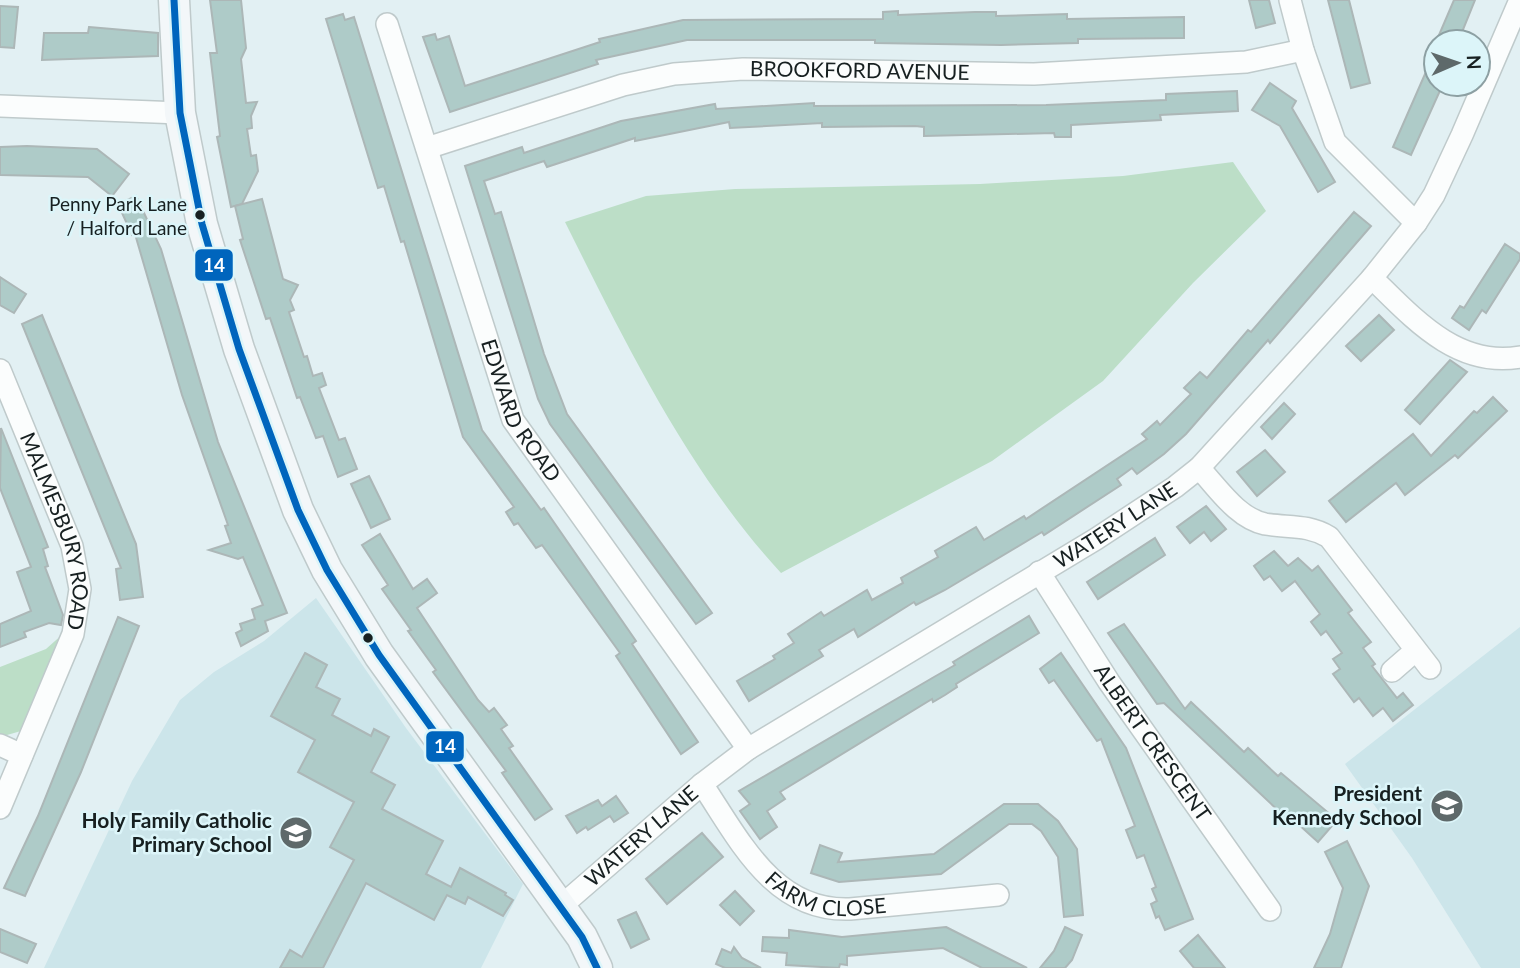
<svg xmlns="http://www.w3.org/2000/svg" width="1520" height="968" viewBox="0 0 1520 968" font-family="Lato,sans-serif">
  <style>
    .built { fill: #cce5ea }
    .green { fill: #bcdec7 }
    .building { fill: #aecbc8; stroke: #acb7b7; stroke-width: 2 }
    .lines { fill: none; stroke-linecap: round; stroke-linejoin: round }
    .street-casing { stroke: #bfcacb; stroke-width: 24 }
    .secondary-casing { stroke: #bfcacb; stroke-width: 33 }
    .street { stroke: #fbfdfd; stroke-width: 21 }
    .secondary { stroke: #f3f7f9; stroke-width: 30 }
    .bus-1-casing { stroke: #dcf5f9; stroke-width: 12 }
    .bus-1 { stroke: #0065bd; stroke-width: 7 }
    .bus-dot { fill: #172021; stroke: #dcf5f9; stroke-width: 2.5 }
    .labels { text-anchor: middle; stroke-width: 5; stroke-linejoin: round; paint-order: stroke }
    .bus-label { font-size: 19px; fill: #172021; stroke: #dcf5f9; text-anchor: end }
    .street-label { font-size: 21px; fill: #172021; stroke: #dcf5f9 }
    .poi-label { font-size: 21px; font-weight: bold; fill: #172021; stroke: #dcf5f9; text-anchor: end }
    .line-badge { stroke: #dcf5f9; stroke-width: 2.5 }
    .badge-label { font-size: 19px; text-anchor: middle; font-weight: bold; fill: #fff }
  </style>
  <rect width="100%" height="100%" fill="#e2f0f3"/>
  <g class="built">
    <polygon points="316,598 406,728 523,884 481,968 44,968 132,781 180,700 214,672 264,641"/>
    <polygon points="1520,627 1520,968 1481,968 1412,858 1345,764"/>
  </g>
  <g class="green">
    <path d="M1233,162L1266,211L1193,283L1103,381L992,461L781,573C688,472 626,344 565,222L646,196L735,189L980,184L1123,176Z"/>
    <polygon points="64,633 21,731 0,737 0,667 46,649"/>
  </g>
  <g class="building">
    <polygon points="210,0 241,0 246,48 241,59 246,103 257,102 251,116 252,128 247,129 251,156 256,155 258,171 242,204 231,207 217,137 220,136 210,53 217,53"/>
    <polygon points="1249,0 1269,0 1275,23 1256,28"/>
    <polygon points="1328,0 1349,0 1370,83 1351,88"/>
    <polygon points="1454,0 1475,0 1458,42 1436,42"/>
    <polygon points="0,6 18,7 14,48 0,47"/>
    <polygon points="898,11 898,15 975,12 996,12 996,16 1067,14 1067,19 1184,17 1184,38 1078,39 1078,43 1001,45 875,43 875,40 687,40 596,60 598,64 450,112 423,37 435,34 437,40 449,36 465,86 600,42 599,39 683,20 883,19 883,12"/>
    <polygon points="343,14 345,20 354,17 482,430 541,510 544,508 636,641 632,644 698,742 681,754 616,656 620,653 579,596 542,545 536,548 518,523 514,525 506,512 514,507 463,437 404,241 401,242 384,186 378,188 326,19"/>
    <polygon points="89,27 158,33 158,56 42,60 44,33 88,33"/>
    <polygon points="1436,49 1436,84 1443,84 1411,155 1393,147"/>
    <polygon points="1270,83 1296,101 1292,108 1335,182 1318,192 1280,126 1252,110"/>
    <polygon points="1237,91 1238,111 1160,115 1161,120 1071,125 1071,137 1055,137 1054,133 924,136 924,127 915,126 822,127 822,123 730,128 729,122 635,141 635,138 547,167 544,161 484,181 495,214 501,212 544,354 567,414 712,613 696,624 550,424 538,399 465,166 522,147 524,153 621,121 715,104 716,109 814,103 814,106 1046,105 1166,100 1166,94"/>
    <polygon points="27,146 97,149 129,174 112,196 88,177 0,175 0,147"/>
    <polygon points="136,196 161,249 218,442 287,613 265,621 268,631 241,646 236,633 242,630 240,624 255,619 252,609 263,605 243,557 238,559 209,550 231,543 225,526 228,525 182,395 135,234 132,235 118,204"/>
    <polygon points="262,199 283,279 298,285 290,300 294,310 289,312 304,357 307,356 313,376 322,373 326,385 319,388 339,440 345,438 357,469 338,477 323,436 316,438 300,397 297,398 270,318 266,319 240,240 243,239 235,206"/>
    <polygon points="1354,212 1371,226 1270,343 1268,340 1186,434 1164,454 1137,474 1132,468 1117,479 1121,485 1044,535 1042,532 945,590 916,605 914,602 858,637 854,629 819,650 823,656 749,701 737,681 775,659 773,656 794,643 788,634 821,612 824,616 867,590 872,600 903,583 901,578 938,557 935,551 976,527 984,540 1024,516 1026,519 1147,439 1142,434 1157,421 1160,425 1191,394 1184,388 1200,372 1207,378 1248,330 1251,332"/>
    <polygon points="1505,244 1520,254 1520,259 1486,313 1482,310 1469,330 1452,318 1460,306 1464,308"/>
    <polygon points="0,277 26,294 14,313 0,305"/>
    <polygon points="42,315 136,544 143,597 120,600 116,569 121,568 22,324"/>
    <polygon points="1379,315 1394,330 1361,361 1346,346"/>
    <polygon points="1450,360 1467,372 1420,424 1405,410"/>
    <polygon points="1493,397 1507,411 1458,458 1455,455 1405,495 1396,483 1346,522 1329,501 1413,434 1431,456 1474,411 1477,413"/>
    <polygon points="1284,403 1295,414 1272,439 1261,427"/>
    <polygon points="1,428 48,547 43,549 48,566 45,567 63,615 61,625 49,623 24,632 26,637 0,647 0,624 31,611 17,572 31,567 0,488"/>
    <polygon points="1265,450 1285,472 1257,496 1237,472"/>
    <polygon points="369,476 390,519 371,528 351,484"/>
    <polygon points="1206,506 1226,529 1211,541 1204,532 1190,543 1177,527"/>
    <polygon points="380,534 413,589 427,579 437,593 417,608 478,700 489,712 494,708 507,725 501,729 513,746 509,748 552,809 535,820 502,773 506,771 433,672 436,670 408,631 411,630 382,589 388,585 362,545"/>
    <polygon points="1155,538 1165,555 1098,599 1087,582"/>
    <polygon points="1274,551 1288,566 1298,558 1312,571 1318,566 1352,610 1348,613 1371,642 1363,648 1375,664 1372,666 1397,698 1403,693 1413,705 1393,721 1383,708 1373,716 1359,698 1354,702 1333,674 1340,669 1333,659 1342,653 1326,631 1321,635 1311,622 1320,614 1295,581 1282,591 1270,576 1264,580 1254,566"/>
    <polygon points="1029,616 1039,633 956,684 957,687 945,695 933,702 932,699 780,792 785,799 767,811 777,827 760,839 740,811 750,804 739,791 934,677 955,665 953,662"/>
    <polygon points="118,617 139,626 81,772 25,896 4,888 38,816"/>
    <polygon points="1124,624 1185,709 1191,702 1244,752 1248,748 1278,776 1281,773 1337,820 1318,842 1286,813 1284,816 1164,703 1157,704 1108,633"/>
    <polygon points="305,653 327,665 316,687 340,699 332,715 371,736 374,729 389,737 371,772 395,785 382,809 443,841 426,874 451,887 460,868 506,893 505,895 513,900 503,916 468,897 465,904 447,895 434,920 366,883 323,968 280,968 290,950 302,957 354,860 330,847 354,802 298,772 315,740 271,716"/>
    <polygon points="1061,653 1126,748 1193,919 1165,930 1159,916 1156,918 1151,904 1157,901 1152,889 1156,887 1144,855 1137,858 1126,830 1135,826 1101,739 1097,741 1054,680 1049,683 1040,669"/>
    <polygon points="616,796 628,813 614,822 610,816 588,830 586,827 577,833 566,816 598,800 602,806"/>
    <polygon points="1004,804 1038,804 1058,821 1077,849 1083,915 1064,917 1058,857 1041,831 1032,824 1009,824 941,874 839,882 811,873 820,845 842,853 838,862 934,854"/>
    <polygon points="702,833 723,857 667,904 646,879"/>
    <polygon points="1347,841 1369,886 1341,968 1314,968 1330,934 1343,888 1325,852"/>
    <polygon points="735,891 754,911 740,925 720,905"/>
    <polygon points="636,912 649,939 631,948 618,920"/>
    <polygon points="946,927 1027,968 982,968 943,948 847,956 847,965 840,964 839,968 786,965 787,953 762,951 763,937 789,938 789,930 842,937"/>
    <polygon points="1065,927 1082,935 1072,960 1065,968 1040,968 1054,951"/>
    <polygon points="0,929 36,944 27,963 0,952"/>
    <polygon points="1198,935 1215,956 1225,968 1194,968 1180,951"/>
    <polygon points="734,947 742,958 761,968 725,968 716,964 722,949 731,953"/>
  </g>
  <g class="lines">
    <defs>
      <g id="street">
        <polyline points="1290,0 1303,50 1335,142 1416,223"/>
        <path id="s1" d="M387,24L513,420L748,749"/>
        <polyline points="0,106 180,113"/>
        <path id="s2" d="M427,148L623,85L674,74L743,69L1034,74L1246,62L1303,50"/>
        <path d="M1372,278C1414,319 1457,368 1520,357"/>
        <path id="s3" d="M0,370L72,546L80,589L73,634L0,808"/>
        <path d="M1199,468C1218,488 1237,518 1265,524C1289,528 1307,524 1329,537L1430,668"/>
        <path id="s4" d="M1039,572L1109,682L1270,910"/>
        <polyline points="1392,671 1415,651"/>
        <polyline points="0,745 22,755"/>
        <path id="s5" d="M702,784C739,839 773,912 850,909L998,895"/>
        <path id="s6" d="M560,907L702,784L748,749L1096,539L1175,487L1199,468L1372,278L1416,223L1434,195L1462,135L1520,0"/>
      </g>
      <polyline id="secondary" points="174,0 180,113 202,224 239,349 298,510 327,570 379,655 582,937 597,968"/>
    </defs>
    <use href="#street" class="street-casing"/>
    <use href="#secondary" class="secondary-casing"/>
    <use href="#street" class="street"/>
    <use href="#secondary" class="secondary"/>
    <defs>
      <polyline id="bus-1" points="174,0 180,113 202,224 239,349 298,510 327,570 379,655 582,937 597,968"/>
    </defs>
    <use href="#bus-1" class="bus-1-casing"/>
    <use href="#bus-1" class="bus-1"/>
  </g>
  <defs>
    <symbol id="school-disc" viewBox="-11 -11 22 22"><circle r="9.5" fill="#5e696a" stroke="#dcf5f9"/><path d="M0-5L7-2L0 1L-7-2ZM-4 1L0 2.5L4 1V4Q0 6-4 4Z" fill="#fff"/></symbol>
  </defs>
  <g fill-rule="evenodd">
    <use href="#school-disc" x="1428" y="787" width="38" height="38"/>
    <use href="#school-disc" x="277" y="814" width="38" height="38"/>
  </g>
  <g class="bus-dot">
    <circle cx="200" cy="215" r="6"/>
    <circle cx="368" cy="638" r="6"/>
  </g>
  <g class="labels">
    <g class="bus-label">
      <text x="187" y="211">Penny Park Lane<tspan x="187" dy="24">/ Halford Lane</tspan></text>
    </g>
    <g class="street-label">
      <text dy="7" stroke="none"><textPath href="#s2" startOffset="444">BROOKFORD AVENUE</textPath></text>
      <text dy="7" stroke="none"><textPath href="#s1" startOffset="410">EDWARD ROAD</textPath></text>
      <text dy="7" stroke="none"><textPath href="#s6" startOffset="676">WATERY LANE</textPath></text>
      <text dy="7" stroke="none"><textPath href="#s3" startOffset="172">MALMESBURY ROAD</textPath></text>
      <text dy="7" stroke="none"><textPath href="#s4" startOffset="205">ALBERT CRESCENT</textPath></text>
      <text dy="7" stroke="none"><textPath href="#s6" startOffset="108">WATERY LANE</textPath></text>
      <text dy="7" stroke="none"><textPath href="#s5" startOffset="177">FARM CLOSE</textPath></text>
    </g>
    <g class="poi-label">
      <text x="1422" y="801">President<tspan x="1422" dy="24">Kennedy School</tspan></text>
      <text x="272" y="828">Holy Family Catholic<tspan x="272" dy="24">Primary School</tspan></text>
    </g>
  </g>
  <g class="line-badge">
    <rect x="194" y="248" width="40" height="34" rx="7" fill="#0065bd"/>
    <rect x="425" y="730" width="40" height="33" rx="7" fill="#0065bd"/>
  </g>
  <g class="badge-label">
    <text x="214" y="272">14</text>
    <text x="445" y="753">14</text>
  </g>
  <g transform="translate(1457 63) rotate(88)"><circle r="33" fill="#dcf5f9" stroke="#8da0a3" stroke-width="2"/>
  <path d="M0-5L12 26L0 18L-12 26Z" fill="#5e696a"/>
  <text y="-10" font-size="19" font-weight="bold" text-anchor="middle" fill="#172021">N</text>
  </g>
</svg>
